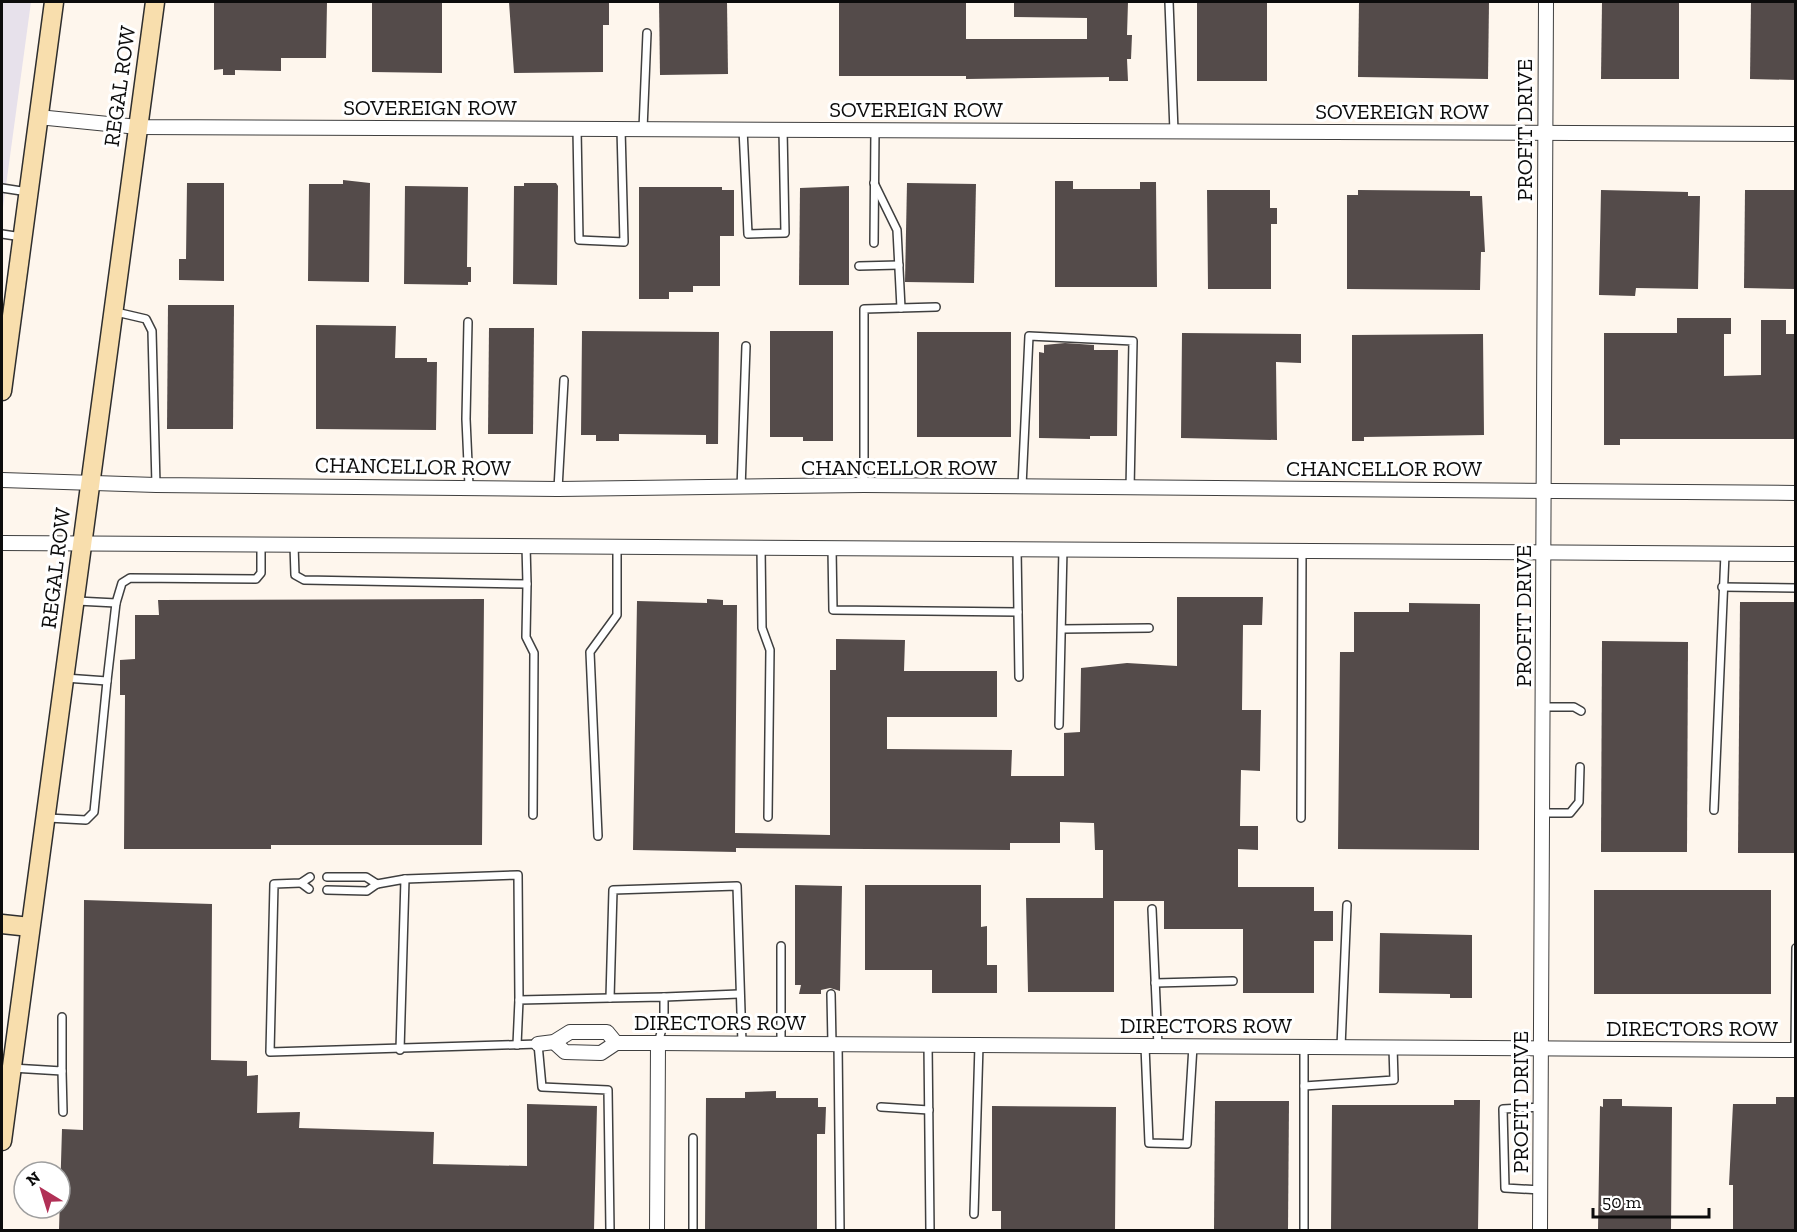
<svg xmlns="http://www.w3.org/2000/svg" width="1797" height="1232" viewBox="0 0 1797 1232" font-family="'Zilla Slab',serif">
  <style>
    .industrial { fill: #e7e1eb }
    .building { fill: #544b4a }
    .lines { fill: none; stroke-linecap: round; stroke-linejoin: round }
    .service-casing { stroke: #3f3f3f; stroke-width: 10 }
    .minor-casing { stroke: #3f3f3f; stroke-width: 16 }
    .secondary-casing { stroke: #2e2e2e; stroke-width: 21 }
    .service { stroke: #fff; stroke-width: 7 }
    .minor { stroke: #fff; stroke-width: 14 }
    .secondary { stroke: #f8dead; stroke-width: 18 }
    .labels { text-anchor: middle; stroke-width: 6; stroke-linejoin: round; paint-order: stroke }
    .street-label { font-size: 22px; fill: #0c0c0c; stroke: #fff }
  </style>
  <rect width="100%" height="100%" fill="#fef6ed"/>
  <polygon class="industrial" points="2,2 31,2 2,215"/>
  <g class="building">
    <polygon points="214,2 327,2 326,58 281,58 281,71 235,70 235,75 223,75 223,69 214,70"/>
    <polygon points="372,2 442,2 442,73 372,72"/>
    <polygon points="509,2 609,2 609,25 603,25 603,72 514,73"/>
    <polygon points="659,2 727,2 728,74 660,75"/>
    <polygon points="839,2 966,2 966,39 1087,39 1087,18 1014,17 1014,2 1128,2 1127,35 1132,35 1131,59 1127,59 1128,81 1109,81 1109,77 966,79 966,76 839,76"/>
    <rect x="1197" y="2" width="70" height="79"/>
    <polygon points="1359,2 1489,2 1488,79 1358,77"/>
    <polygon points="1602,2 1679,2 1679,79 1601,79"/>
    <polygon points="1751,2 1796,2 1796,80 1750,79"/>
    <polygon points="343,180 370,183 369,282 308,281 309,184 343,184"/>
    <polygon points="1055,181 1073,181 1073,189 1140,189 1140,182 1156,182 1157,287 1055,287"/>
    <polygon points="187,183 224,183 224,281 179,280 179,259 186,259"/>
    <polygon points="524,183 556,183 558,186 557,285 513,284 514,186 524,186"/>
    <polygon points="907,183 976,184 974,283 905,282"/>
    <polygon points="405,186 468,187 467,267 471,267 471,282 468,282 468,285 404,284"/>
    <polygon points="849,186 849,285 799,285 800,188"/>
    <polygon points="639,187 722,187 722,190 734,190 734,236 720,236 720,286 693,286 693,292 669,292 669,299 639,299"/>
    <polygon points="1207,190 1270,190 1270,208 1277,208 1277,224 1271,224 1271,289 1208,289"/>
    <polygon points="1358,190 1470,191 1470,196 1482,196 1485,252 1481,252 1480,290 1347,289 1347,195 1358,195"/>
    <polygon points="1601,190 1688,192 1688,196 1700,196 1698,289 1636,288 1635,296 1599,295"/>
    <polygon points="1745,190 1796,190 1796,289 1744,288"/>
    <polygon points="168,305 234,305 233,429 167,429"/>
    <polygon points="1677,318 1731,318 1731,334 1724,334 1724,376 1761,375 1761,320 1786,320 1786,334 1796,334 1796,439 1620,439 1620,445 1604,445 1604,333 1677,333"/>
    <polygon points="316,325 396,326 395,358 427,358 427,362 437,362 436,430 316,429"/>
    <polygon points="489,328 534,328 533,434 488,434"/>
    <polygon points="582,331 719,332 718,444 706,444 706,435 619,434 619,441 596,441 596,435 581,435"/>
    <polygon points="770,331 833,331 833,441 803,441 803,437 770,437"/>
    <rect x="917" y="332" width="94" height="105"/>
    <polygon points="1182,333 1301,334 1301,363 1276,362 1277,440 1181,438"/>
    <polygon points="1483,334 1484,435 1364,437 1364,441 1352,441 1352,335"/>
    <polygon points="1065,343 1094,345 1094,350 1118,350 1117,436 1090,436 1090,439 1039,438 1039,352 1044,353 1044,345"/>
    <polygon points="1177,597 1263,597 1262,625 1243,625 1242,710 1261,710 1260,771 1241,770 1240,826 1258,826 1258,850 1238,849 1238,887 1314,887 1314,911 1333,911 1333,941 1314,941 1314,993 1243,993 1243,929 1164,929 1164,901 1114,901 1114,992 1028,992 1026,898 1103,898 1103,850 1095,850 1094,823 1060,822 1060,843 1010,843 1010,850 736,848 736,852 633,850 637,601 707,603 707,599 723,600 723,605 737,605 735,833 830,835 830,670 836,670 836,639 905,640 904,671 997,671 997,717 887,717 887,749 1012,750 1011,776 1064,776 1064,733 1080,732 1081,668 1127,663 1177,666"/>
    <polygon points="484,599 482,845 271,845 271,849 124,849 125,695 120,695 120,660 135,659 135,615 159,615 158,600"/>
    <polygon points="1740,602 1796,602 1796,853 1738,853"/>
    <polygon points="1409,603 1480,604 1479,850 1338,849 1340,652 1354,652 1354,612 1409,612"/>
    <polygon points="1602,641 1688,642 1687,852 1601,852"/>
    <polygon points="795,885 842,886 840,991 830,988 821,990 821,994 799,994 801,985 795,985"/>
    <polygon points="865,885 981,885 981,927 987,926 987,965 997,965 997,993 932,993 932,970 865,970"/>
    <rect x="1594" y="890" width="177" height="104"/>
    <polygon points="84,900 212,904 211,1060 247,1061 247,1076 258,1075 257,1113 300,1112 299,1128 434,1132 433,1164 527,1166 527,1104 597,1106 594,1230 59,1230 62,1129 83,1130"/>
    <polygon points="1380,933 1472,935 1472,998 1450,998 1450,994 1379,993"/>
    <polygon points="776,1091 776,1098 818,1098 818,1107 826,1107 825,1134 817,1134 817,1230 705,1230 706,1098 745,1098 745,1092"/>
    <polygon points="1776,1097 1794,1097 1796,1103 1796,1230 1733,1230 1733,1185 1729,1185 1733,1104 1776,1104"/>
    <polygon points="1603,1099 1622,1099 1622,1106 1672,1107 1671,1230 1598,1230 1600,1106 1603,1107"/>
    <polygon points="1454,1100 1480,1100 1478,1230 1331,1230 1332,1105 1454,1105"/>
    <polygon points="1215,1101 1289,1101 1288,1230 1214,1230"/>
    <polygon points="992,1106 1116,1107 1115,1230 1001,1230 1001,1211 992,1211"/>
  </g>
  <g class="lines">
    <defs>
      <g id="service">
        <polyline points="1169,2 1174,131"/>
        <polyline points="577,129 579,240 624,242 621,129"/>
        <polyline points="643,129 647,33"/>
        <polyline points="743,129 748,234 785,233 783,129"/>
        <polyline points="874,183 897,230 901,308"/>
        <polyline points="2,188 28,192"/>
        <polyline points="2,234 22,237"/>
        <polyline points="874,243 875,130"/>
        <polyline points="859,266 899,265"/>
        <polyline points="116,312 146,319 152,331 156,485"/>
        <polyline points="468,322 466,419 469,486"/>
        <polyline points="864,485 864,309 936,307"/>
        <polyline points="1022,486 1029,336 1133,341 1130,489"/>
        <polyline points="558,489 564,380"/>
        <polyline points="741,489 746,346"/>
        <polyline points="294,545 295,575 304,580 527,584 526,545"/>
        <polyline points="761,547 762,628 770,650 768,817"/>
        <polyline points="832,548 833,610 1018,612"/>
        <polyline points="1017,549 1019,677"/>
        <polyline points="527,584 526,637 534,653 533,815"/>
        <polyline points="1722,587 1796,588"/>
        <polyline points="77,601 116,603"/>
        <polyline points="1062,629 1149,628"/>
        <polyline points="65,678 107,681"/>
        <polyline points="1544,707 1574,707 1581,711"/>
        <polyline points="1059,725 1063,549"/>
        <polyline points="1714,810 1725,554"/>
        <polyline points="1544,813 1570,813 1579,802 1580,767"/>
        <polyline points="48,818 86,820 94,812 107,681 116,603 122,583 130,578 256,579 261,573 261,544"/>
        <polyline points="1301,818 1302,550"/>
        <polyline points="598,836 590,652 617,615 617,548"/>
        <polyline points="310,877 301,883 274,884 270,1052 538,1044 542,1087 608,1090 610,1230"/>
        <polyline points="327,877 366,877 377,884"/>
        <polyline points="405,879 518,875 519,1000"/>
        <polyline points="301,883 309,889"/>
        <polyline points="327,890 367,891 377,884 405,879 400,1050"/>
        <polyline points="1152,909 1158,1046"/>
        <polyline points="781,946 781,1043"/>
        <polyline points="1155,983 1233,981"/>
        <polyline points="831,994 832,1044"/>
        <polyline points="664,997 739,994"/>
        <polyline points="658,1043 664,1022 664,997 610,998 613,890 737,886 742,1043"/>
        <polyline points="838,1043 840,1230"/>
        <polyline points="928,1044 930,1230"/>
        <polyline points="517,1045 519,1000 610,998"/>
        <polyline points="1145,1046 1149,1143 1187,1144 1193,1046"/>
        <polyline points="1341,1047 1347,905"/>
        <polyline points="1795,1050 1796,948"/>
        <polyline points="12,1068 62,1071 62,1017"/>
        <polyline points="62,1071 63,1112"/>
        <polyline points="1304,1086 1394,1080 1393,1047"/>
        <polyline points="881,1107 929,1110"/>
        <polyline points="1541,1190 1505,1188 1503,1109 1541,1107"/>
        <polyline points="974,1214 979,1045"/>
        <polyline points="693,1230 693,1138"/>
        <polyline points="1304,1230 1304,1047"/>
      </g>
      <g id="minor">
        <polyline points="38,117 138,127 1796,134"/>
        <polyline points="2,480 156,485 558,489 864,485 1796,493"/>
        <polyline points="2,543 1796,554"/>
        <polyline points="554,1042 565,1052 601,1053 616,1043 658,1043 1796,1050"/>
        <polyline points="538,1044 554,1042 570,1032 607,1032 616,1043"/>
        <polyline points="657,1230 658,1043"/>
        <polyline points="1540,1230 1546,2"/>
      </g>
      <g id="secondary">
        <polyline points="2,391 54,2"/>
        <polyline points="2,924 30,927"/>
        <polyline points="2,1141 155,2"/>
      </g>
    </defs>
    <use href="#service" class="service-casing"/>
    <use href="#minor" class="minor-casing"/>
    <use href="#secondary" class="secondary-casing"/>
    <use href="#service" class="service"/>
    <use href="#minor" class="minor"/>
    <use href="#secondary" class="secondary"/>
  </g>
  <g class="labels">
    <g class="street-label">
      <text transform="translate(119 86) rotate(-82)" y="8">REGAL ROW</text>
      <text x="430" y="115">SOVEREIGN ROW</text>
      <text x="916" y="117">SOVEREIGN ROW</text>
      <text x="1402" y="119">SOVEREIGN ROW</text>
      <text transform="translate(1524 130) rotate(-90)" y="8">PROFIT DRIVE</text>
      <text transform="translate(413 466) rotate(1)" y="8">CHANCELLOR ROW</text>
      <text x="899" y="475">CHANCELLOR ROW</text>
      <text x="1384" y="476">CHANCELLOR ROW</text>
      <text transform="translate(55 568) rotate(-83)" y="8">REGAL ROW</text>
      <text transform="translate(1523 616) rotate(-90)" y="8">PROFIT DRIVE</text>
      <text x="720" y="1030">DIRECTORS ROW</text>
      <text x="1206" y="1033">DIRECTORS ROW</text>
      <text x="1692" y="1036">DIRECTORS ROW</text>
      <text transform="translate(1520 1102) rotate(-90)" y="8">PROFIT DRIVE</text>
    </g>
  </g>
  <rect width="1797" height="1232" fill="none" stroke="#0c0c0c" stroke-width="6"/>
  <g transform="translate(42 1190) rotate(322)"><circle r="28" fill="#ffffff" stroke="#9e9e9e" stroke-width="1.5"/>
  <path d="M0-4.5L10 22L0 15L-10 22Z" fill="#b13056"/>
  <text y="-9" font-size="16" font-weight="bold" text-anchor="middle" fill="#0c0c0c">N</text>
  </g>
  <path d="M1593 1208v9h116v-9" fill="none" stroke="#0c0c0c" stroke-width="3"/>
  <text x="1602" y="1208" font-size="18" fill="#0c0c0c" stroke="#ffffff" stroke-width="4.5" paint-order="stroke">50 m</text>
</svg>
